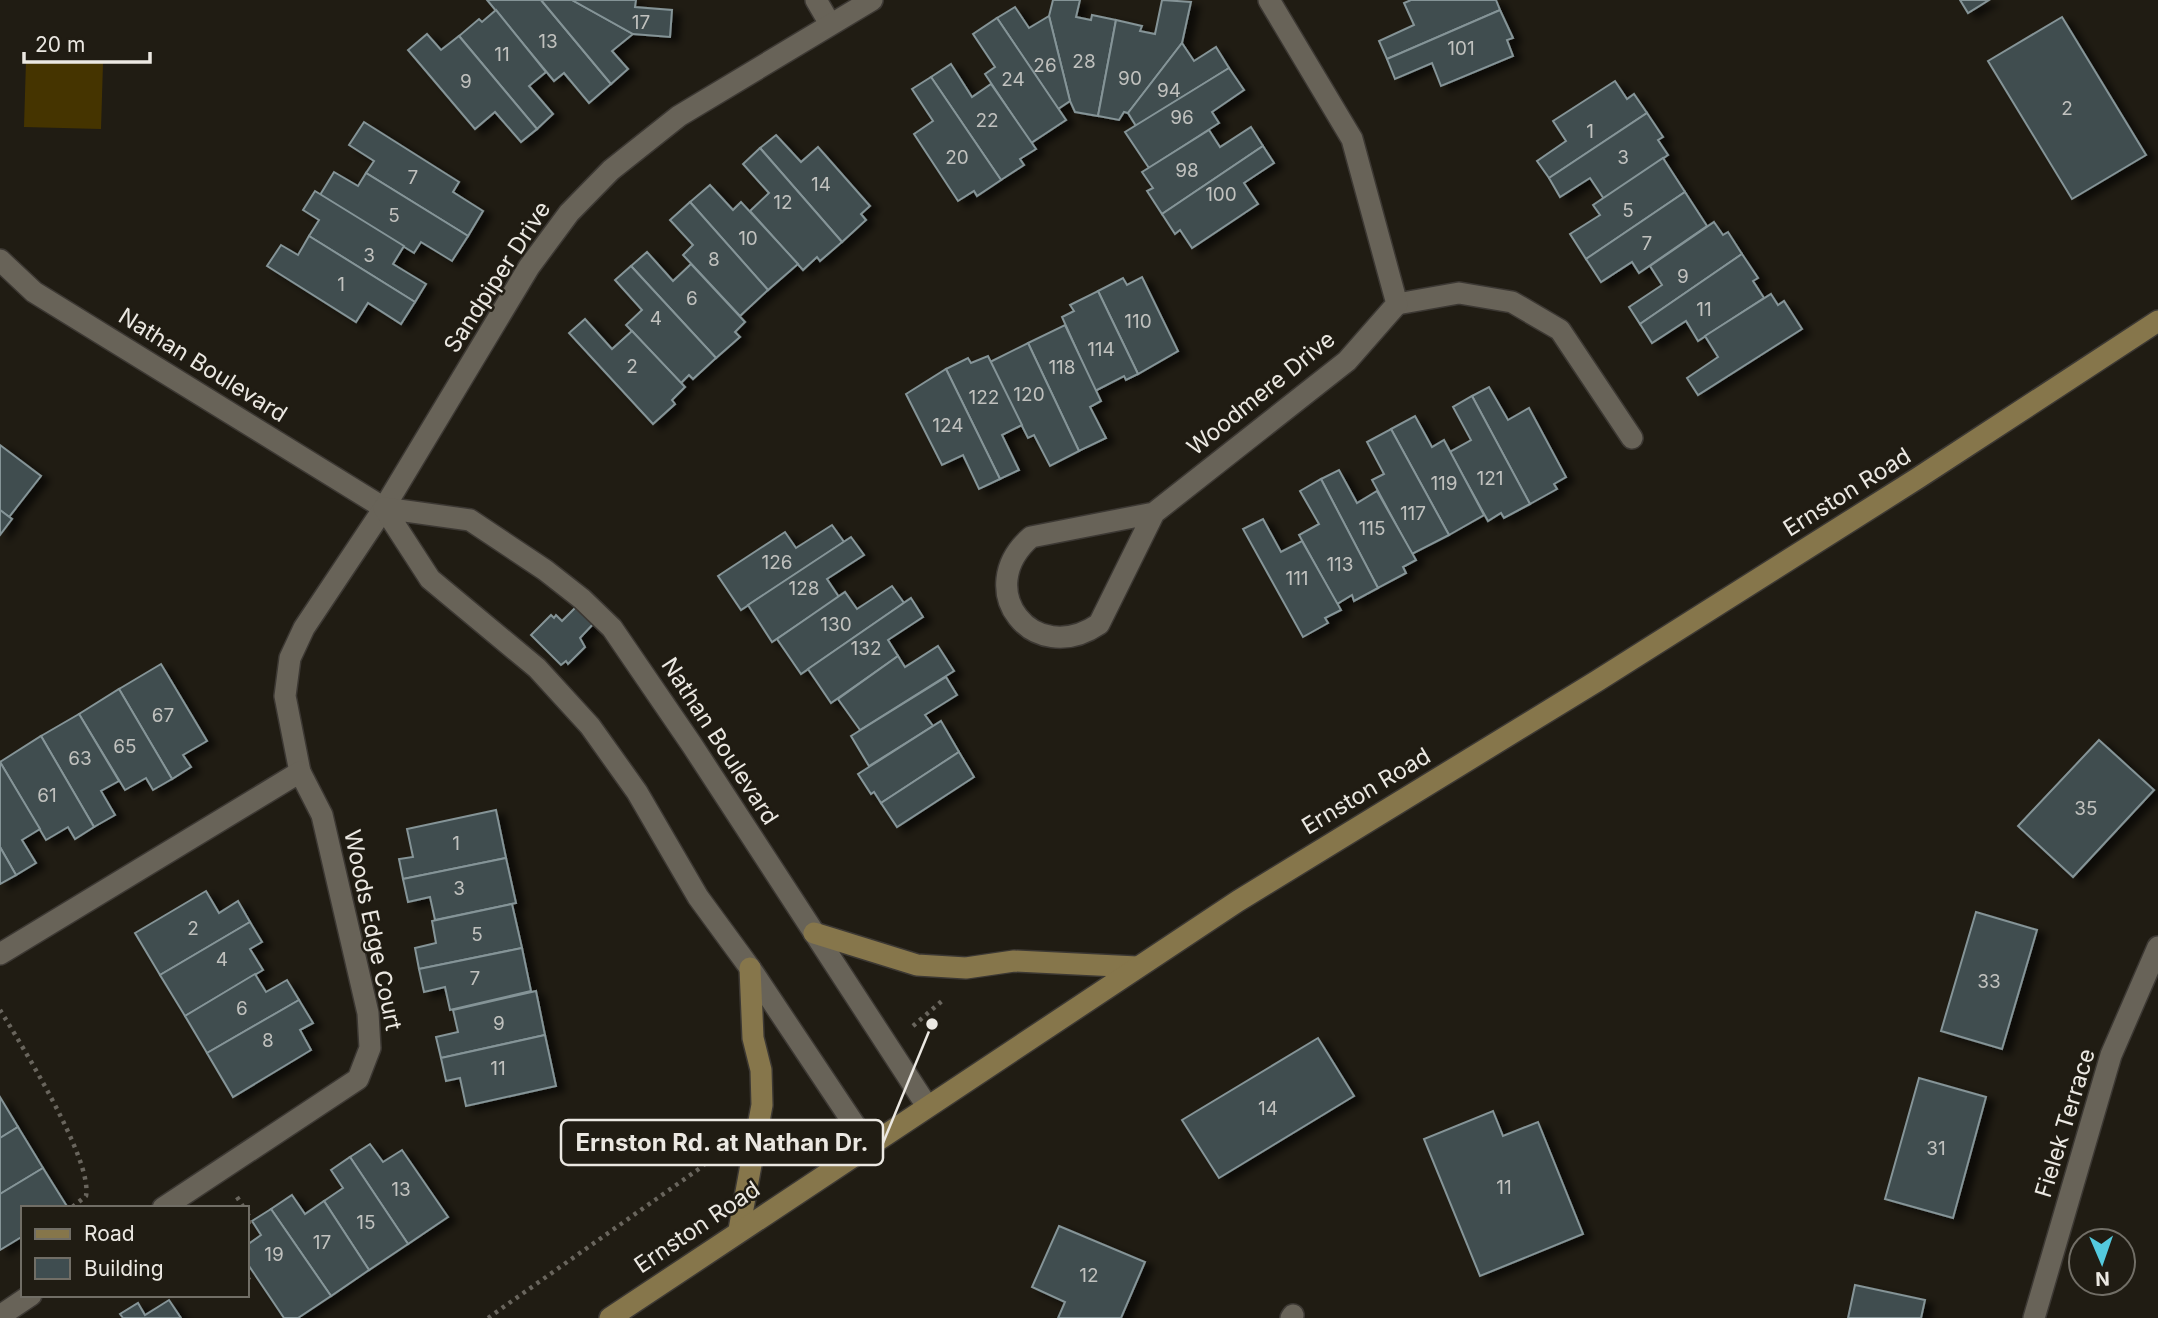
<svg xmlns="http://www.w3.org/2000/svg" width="2158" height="1318" viewBox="0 0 2158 1318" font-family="Inter,sans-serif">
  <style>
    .green { fill: #453400 }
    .building { fill: #3f4d50; stroke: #859497; stroke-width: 2; filter: url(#shadow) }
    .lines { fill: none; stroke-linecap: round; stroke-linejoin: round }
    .street-casing { stroke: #3c3833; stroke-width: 24 }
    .secondary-casing { stroke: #3c3833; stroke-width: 24 }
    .path { stroke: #69655d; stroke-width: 4.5; stroke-dasharray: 3.5 5; stroke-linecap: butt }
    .street { stroke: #686358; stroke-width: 21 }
    .secondary { stroke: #86764b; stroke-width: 21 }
    .labels { text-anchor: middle; stroke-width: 5; stroke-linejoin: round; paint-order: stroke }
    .number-label { font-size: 19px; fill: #c0c1be }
    .street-label { font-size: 23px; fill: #ebe8e2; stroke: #201c13 }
    .leader { fill: none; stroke: #ebe8e2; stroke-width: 2.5 }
    .callout-dot { fill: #ebe8e2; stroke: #201c13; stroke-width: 2.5 }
    .callout { fill: #201c13; stroke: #ebe8e2; stroke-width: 2.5 }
    .callout-label { font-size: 24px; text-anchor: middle; font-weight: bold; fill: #ebe8e2 }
  </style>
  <defs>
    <filter id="shadow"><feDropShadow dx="8" dy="4.5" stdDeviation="3.5" flood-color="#0009"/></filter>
  </defs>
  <rect width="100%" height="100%" fill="#201c13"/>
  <polygon class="green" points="26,61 103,63 101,129 24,127"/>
  <g class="building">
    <polygon points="487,0 541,0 611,84 589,103 564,73 554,81"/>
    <polygon points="541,0 572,0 633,34 612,51 628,69 611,84"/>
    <polygon points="572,0 636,0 635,7 672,10 670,37 633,34"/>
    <polygon points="1053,0 1080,0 1076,17 1091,20 1092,15 1116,20 1098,116 1075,112 1070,101 1049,16"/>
    <polygon points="1162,0 1191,2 1182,43 1128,113 1124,112 1119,120 1098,116 1116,20 1142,26 1140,31 1155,34"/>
    <polygon points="1411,0 1496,0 1500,10 1387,59 1379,41 1414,25 1404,3"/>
    <polygon points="1960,0 1989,0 1968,13"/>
    <polygon points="1015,7 1029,28 1049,16 1070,101 1058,109 997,18"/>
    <polygon points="496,10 546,72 529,86 553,114 537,129 459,36 479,19 482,22"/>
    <polygon points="1500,10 1513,38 1507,40 1513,56 1441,86 1432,63 1395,79 1387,59"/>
    <polygon points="2062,17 2146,155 2072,199 1988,61"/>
    <polygon points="997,18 1066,120 1031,143 985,74 995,67 973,34"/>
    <polygon points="427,34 441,50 459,36 537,129 521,142 495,112 475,129 408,50"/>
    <polygon points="1182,43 1194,61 1216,47 1229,68 1136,126 1128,113"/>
    <polygon points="951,64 972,97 991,84 1036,149 1020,159 1024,165 1001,180 931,77"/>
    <polygon points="1229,68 1244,90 1212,112 1219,123 1149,168 1125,132"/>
    <polygon points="931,77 1001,180 977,196 974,191 958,201 914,134 933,121 912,89"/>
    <polygon points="1615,81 1627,99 1634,94 1647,113 1549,178 1537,161 1566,141 1553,121"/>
    <polygon points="1647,113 1663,137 1658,140 1668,155 1604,199 1590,178 1560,197 1549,178"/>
    <polygon points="364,122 459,182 453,192 483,211 468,236 366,173 374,161 349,145"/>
    <polygon points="1251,127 1263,146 1162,214 1147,191 1153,188 1142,172 1209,130 1220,147"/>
    <polygon points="776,135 801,162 818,147 870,206 861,214 866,220 842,242 760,148"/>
    <polygon points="1263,146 1274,163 1244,183 1258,204 1192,248 1180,230 1175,234 1162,214"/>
    <polygon points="760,148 842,242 820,261 817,257 803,270 750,211 769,193 743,164"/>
    <polygon points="1663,158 1685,192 1586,259 1570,234 1600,215 1593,205"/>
    <polygon points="334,172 358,186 366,173 468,236 452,261 421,242 414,253 320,195"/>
    <polygon points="710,185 733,210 741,202 798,264 768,290 690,202"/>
    <polygon points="315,191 404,246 393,264 426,284 415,302 309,236 319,220 303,210"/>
    <polygon points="1685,192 1707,226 1639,273 1632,262 1601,282 1586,259"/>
    <polygon points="690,202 768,290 740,316 683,255 693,245 670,220"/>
    <polygon points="1714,222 1723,235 1728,232 1742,254 1640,324 1629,307 1662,285 1650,266"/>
    <polygon points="309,236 415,302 401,324 368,303 356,322 267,266 281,245 298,255"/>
    <polygon points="647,252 673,281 691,264 745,322 735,332 740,337 716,358 631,266"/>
    <polygon points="1742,254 1758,278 1753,281 1764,298 1698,341 1686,321 1652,343 1640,324"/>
    <polygon points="631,266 716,358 693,379 689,375 681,383 626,325 642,310 615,280"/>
    <polygon points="1142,277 1178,351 1138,374 1098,291 1123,278 1127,285"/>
    <polygon points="1098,291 1138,374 1126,380 1124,376 1095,391 1062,317 1074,311 1070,305"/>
    <polygon points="1771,294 1778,305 1784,301 1802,329 1698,395 1687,378 1718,357 1705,336"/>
    <polygon points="585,319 612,349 632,331 685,387 672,400 675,404 653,424 569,333"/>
    <polygon points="1065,325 1101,401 1090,407 1106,438 1079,451 1028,343"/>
    <polygon points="1028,343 1079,451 1050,466 1034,435 1028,438 990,362"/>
    <polygon points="988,356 1022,425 1002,435 1019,470 1000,479 946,369 968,358 971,363"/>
    <polygon points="946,369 1000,479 979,489 963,455 942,465 906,394"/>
    <polygon points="1489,387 1508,420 1529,408 1566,477 1554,484 1557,489 1530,504 1472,396"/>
    <polygon points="1472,396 1530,504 1504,518 1501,513 1488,521 1450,452 1471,440 1453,407"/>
    <polygon points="1415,416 1432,447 1444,440 1484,515 1449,535 1391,429"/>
    <polygon points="1391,429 1449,535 1412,554 1372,480 1384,474 1367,442"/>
    <polygon points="0,445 41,476 9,517 0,510"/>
    <polygon points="1339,470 1357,503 1377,491 1416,560 1403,567 1406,573 1378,588 1321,479"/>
    <polygon points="1321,479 1378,588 1354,601 1352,595 1337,604 1299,535 1319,524 1300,491"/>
    <polygon points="0,510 12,519 0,535"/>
    <polygon points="1263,519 1281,552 1302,541 1341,610 1325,618 1328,623 1303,637 1243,529"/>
    <polygon points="832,525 844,542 741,610 718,576 785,532 796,548"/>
    <polygon points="851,537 864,555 827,579 839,597 772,642 748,605"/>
    <polygon points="892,586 904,603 801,674 777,639 845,592 857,609"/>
    <polygon points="911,598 923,617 888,640 898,656 831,703 808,669"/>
    <polygon points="579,604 596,621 580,638 585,647 568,664 566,661 561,665 531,635 551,615 554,618 556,615 562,621"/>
    <polygon points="938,646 954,671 860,730 838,699 898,656 905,667"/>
    <polygon points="161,664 207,741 183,755 191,767 172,779 119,689"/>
    <polygon points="946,677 957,695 925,715 933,726 869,766 851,736"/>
    <polygon points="119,689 172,779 153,790 146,778 125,790 79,714"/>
    <polygon points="79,714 119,781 101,791 115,815 94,827 41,736"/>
    <polygon points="941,721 959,752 881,803 874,792 871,794 858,774"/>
    <polygon points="41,736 94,827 75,839 68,827 46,840 0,762"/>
    <polygon points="2099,740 2154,790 2073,877 2018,826"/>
    <polygon points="959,752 974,777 897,827 881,803"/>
    <polygon points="0,762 40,829 22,840 36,863 16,875 0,847"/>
    <polygon points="496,810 506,858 403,879 399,859 413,857 407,829"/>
    <polygon points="0,847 16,875 0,884"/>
    <polygon points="506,858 516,903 435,920 430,897 408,902 403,879"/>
    <polygon points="206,891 219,913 238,901 250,922 160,975 135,933"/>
    <polygon points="512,904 522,948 419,969 415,948 436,943 432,921"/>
    <polygon points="1976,912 2037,930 2002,1049 1941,1031"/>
    <polygon points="250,922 262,942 250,949 263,970 185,1016 160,975"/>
    <polygon points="522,948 531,991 450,1010 445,987 424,992 419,969"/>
    <polygon points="255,974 266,992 287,980 299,1000 207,1053 185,1016"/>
    <polygon points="536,991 545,1035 441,1058 436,1037 458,1032 453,1010"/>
    <polygon points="299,1000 313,1023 300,1030 311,1050 233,1097 207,1053"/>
    <polygon points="545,1035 556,1086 466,1106 460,1078 446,1081 441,1058"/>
    <polygon points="1318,1038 1354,1096 1219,1178 1182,1120"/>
    <polygon points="1919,1078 1986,1097 1953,1218 1885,1199"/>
    <polygon points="0,1097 18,1127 0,1138"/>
    <polygon points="1493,1111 1503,1136 1538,1122 1583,1234 1480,1276 1424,1139"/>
    <polygon points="18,1127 43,1168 0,1194 0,1138"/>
    <polygon points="370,1144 383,1162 402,1150 448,1217 408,1244 350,1157"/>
    <polygon points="350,1157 408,1244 369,1270 324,1201 343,1188 331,1170"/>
    <polygon points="43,1168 68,1208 23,1208 23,1236 0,1250 0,1194"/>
    <polygon points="292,1195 305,1214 324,1201 369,1270 331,1296 271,1209"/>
    <polygon points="271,1209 331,1296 298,1318 284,1318 247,1263 247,1245 261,1235 252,1221"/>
    <polygon points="1059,1226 1145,1262 1121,1318 1058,1318 1065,1302 1032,1287"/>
    <polygon points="1855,1285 1925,1300 1921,1318 1848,1318"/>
    <polygon points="169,1300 181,1318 123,1318 120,1314 138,1303 145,1315"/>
  </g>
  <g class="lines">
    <defs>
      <g id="street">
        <polyline points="816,0 830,24"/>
        <polyline points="0,260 34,292 384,508"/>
        <polyline points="1397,304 1459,293 1512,302 1560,330 1632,438"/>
        <path d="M1154,513L1031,537C971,589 1033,669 1099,624L1154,513L1347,361L1397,304L1352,139L1269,0"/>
        <polyline points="300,772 285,696 290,658 304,628 384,508 529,267 569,213 611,170 679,116 872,0"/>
        <polyline points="0,954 300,772 322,815 368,1013 370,1048 358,1079 163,1208"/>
        <polyline points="868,1145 750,968 698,897 637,792 590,726 537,668 430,579 384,508 470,520 545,570 582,599 612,628 692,745 927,1106"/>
        <polyline points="0,1316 31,1295"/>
        <polyline points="1291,1318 1293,1315"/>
        <polyline points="2034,1318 2111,1055 2158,947"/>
      </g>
      <g id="secondary">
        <polyline points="814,933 917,965 966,968 1014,961 1137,967"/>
        <polyline points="739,1230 762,1105 761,1070 753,1038 750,968"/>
        <polyline points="610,1318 1238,901 1597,681 1918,478 2158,321"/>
      </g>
    </defs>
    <use href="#street" class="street-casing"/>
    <use href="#secondary" class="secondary-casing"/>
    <g class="path">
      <path d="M0,1010C21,1044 93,1160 86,1196L71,1208"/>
      <polyline points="913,1026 943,1000"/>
      <polyline points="237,1197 244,1208"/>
      <polyline points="247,1213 251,1219 247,1226"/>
      <polyline points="247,1279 254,1274"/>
      <polyline points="488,1318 703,1166 722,1135"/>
    </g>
    <use href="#street" class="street"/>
    <use href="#secondary" class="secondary"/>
  </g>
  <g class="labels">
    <g class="number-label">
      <text x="641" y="29">17</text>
      <text x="548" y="48">13</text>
      <text x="1461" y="55">101</text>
      <text x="502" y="61">11</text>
      <text x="1084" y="68">28</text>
      <text x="1045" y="72">26</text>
      <text x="1130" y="85">90</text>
      <text x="1013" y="86">24</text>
      <text x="466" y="88">9</text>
      <text x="1169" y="97">94</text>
      <text x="2067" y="115">2</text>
      <text x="1182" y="124">96</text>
      <text x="987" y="127">22</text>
      <text x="1590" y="138">1</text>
      <text x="957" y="164">20</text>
      <text x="1623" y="164">3</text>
      <text x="1187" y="177">98</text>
      <text x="413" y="184">7</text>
      <text x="821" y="191">14</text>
      <text x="1221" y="201">100</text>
      <text x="783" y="209">12</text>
      <text x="1628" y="217">5</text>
      <text x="394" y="222">5</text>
      <text x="748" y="245">10</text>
      <text x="1647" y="250">7</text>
      <text x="369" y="262">3</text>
      <text x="714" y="266">8</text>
      <text x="1683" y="283">9</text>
      <text x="341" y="291">1</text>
      <text x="692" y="305">6</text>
      <text x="1704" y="316">11</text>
      <text x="656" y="325">4</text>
      <text x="1138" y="328">110</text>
      <text x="1101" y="356">114</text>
      <text x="632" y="373">2</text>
      <text x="1062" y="374">118</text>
      <text x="1029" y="401">120</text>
      <text x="984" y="404">122</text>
      <text x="948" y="432">124</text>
      <text x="1490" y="485">121</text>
      <text x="1444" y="490">119</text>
      <text x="1413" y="520">117</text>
      <text x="1372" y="535">115</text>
      <text x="777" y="569">126</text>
      <text x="1340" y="571">113</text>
      <text x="1297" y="585">111</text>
      <text x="804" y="595">128</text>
      <text x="836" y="631">130</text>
      <text x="866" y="655">132</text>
      <text x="163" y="722">67</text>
      <text x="125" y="753">65</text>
      <text x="80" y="765">63</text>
      <text x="47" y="802">61</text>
      <text x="2086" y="815">35</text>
      <text x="456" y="850">1</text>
      <text x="459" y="895">3</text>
      <text x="193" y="935">2</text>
      <text x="477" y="941">5</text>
      <text x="222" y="966">4</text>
      <text x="475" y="985">7</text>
      <text x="1989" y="988">33</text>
      <text x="242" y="1015">6</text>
      <text x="499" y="1030">9</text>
      <text x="268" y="1047">8</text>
      <text x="498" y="1075">11</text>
      <text x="1268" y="1115">14</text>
      <text x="1936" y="1155">31</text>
      <text x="1504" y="1194">11</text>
      <text x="401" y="1196">13</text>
      <text x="366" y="1229">15</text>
      <text x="322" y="1249">17</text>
      <text x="274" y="1261">19</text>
      <text x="1089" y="1282">12</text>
    </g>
    <g class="street-label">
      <text transform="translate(497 277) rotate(-57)" y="8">Sandpiper Drive</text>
      <text transform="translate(203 365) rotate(32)" y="8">Nathan Boulevard</text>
      <text transform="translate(1261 393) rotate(-39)" y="8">Woodmere Drive</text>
      <text transform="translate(1847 492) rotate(-32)" y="8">Ernston Road</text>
      <text transform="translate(720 741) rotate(57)" y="8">Nathan Boulevard</text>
      <text transform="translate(1366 791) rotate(-31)" y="8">Ernston Road</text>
      <text transform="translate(373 930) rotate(78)" y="8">Woods Edge Court</text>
      <text transform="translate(2065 1123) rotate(-73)" y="8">Fielek Terrace</text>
      <text transform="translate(697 1227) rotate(-34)" y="8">Ernston Road</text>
    </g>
  </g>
  <path class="leader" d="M932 1024L883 1143"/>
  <circle class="callout-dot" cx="932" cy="1024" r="7"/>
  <rect class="callout" x="561" y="1120" width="322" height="45" rx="7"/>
  <g class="callout-label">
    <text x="722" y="1151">Ernston Rd. at Nathan Dr.</text>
  </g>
  <rect x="21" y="1206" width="228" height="91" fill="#201c13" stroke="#716e66" stroke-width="2"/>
  <rect x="35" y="1229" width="35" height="10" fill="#86764b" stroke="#716e66" stroke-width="2"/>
  <text x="84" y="1241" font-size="21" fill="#ebe8e2">Road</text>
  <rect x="35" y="1258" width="35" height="21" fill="#3f4d50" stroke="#716e66" stroke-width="2"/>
  <text x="84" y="1276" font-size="21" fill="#ebe8e2">Building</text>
  <g transform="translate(2102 1262) rotate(178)"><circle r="33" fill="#201c13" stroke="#716e66" stroke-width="2"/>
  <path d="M0-5L12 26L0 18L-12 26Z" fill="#54cade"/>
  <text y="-10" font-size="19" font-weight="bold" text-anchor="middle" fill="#ebe8e2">N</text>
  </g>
  <path d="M24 52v10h126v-10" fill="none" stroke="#ebe8e2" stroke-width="3.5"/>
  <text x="35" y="52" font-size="21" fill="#ebe8e2" stroke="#201c13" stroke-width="5" paint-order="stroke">20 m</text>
</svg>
